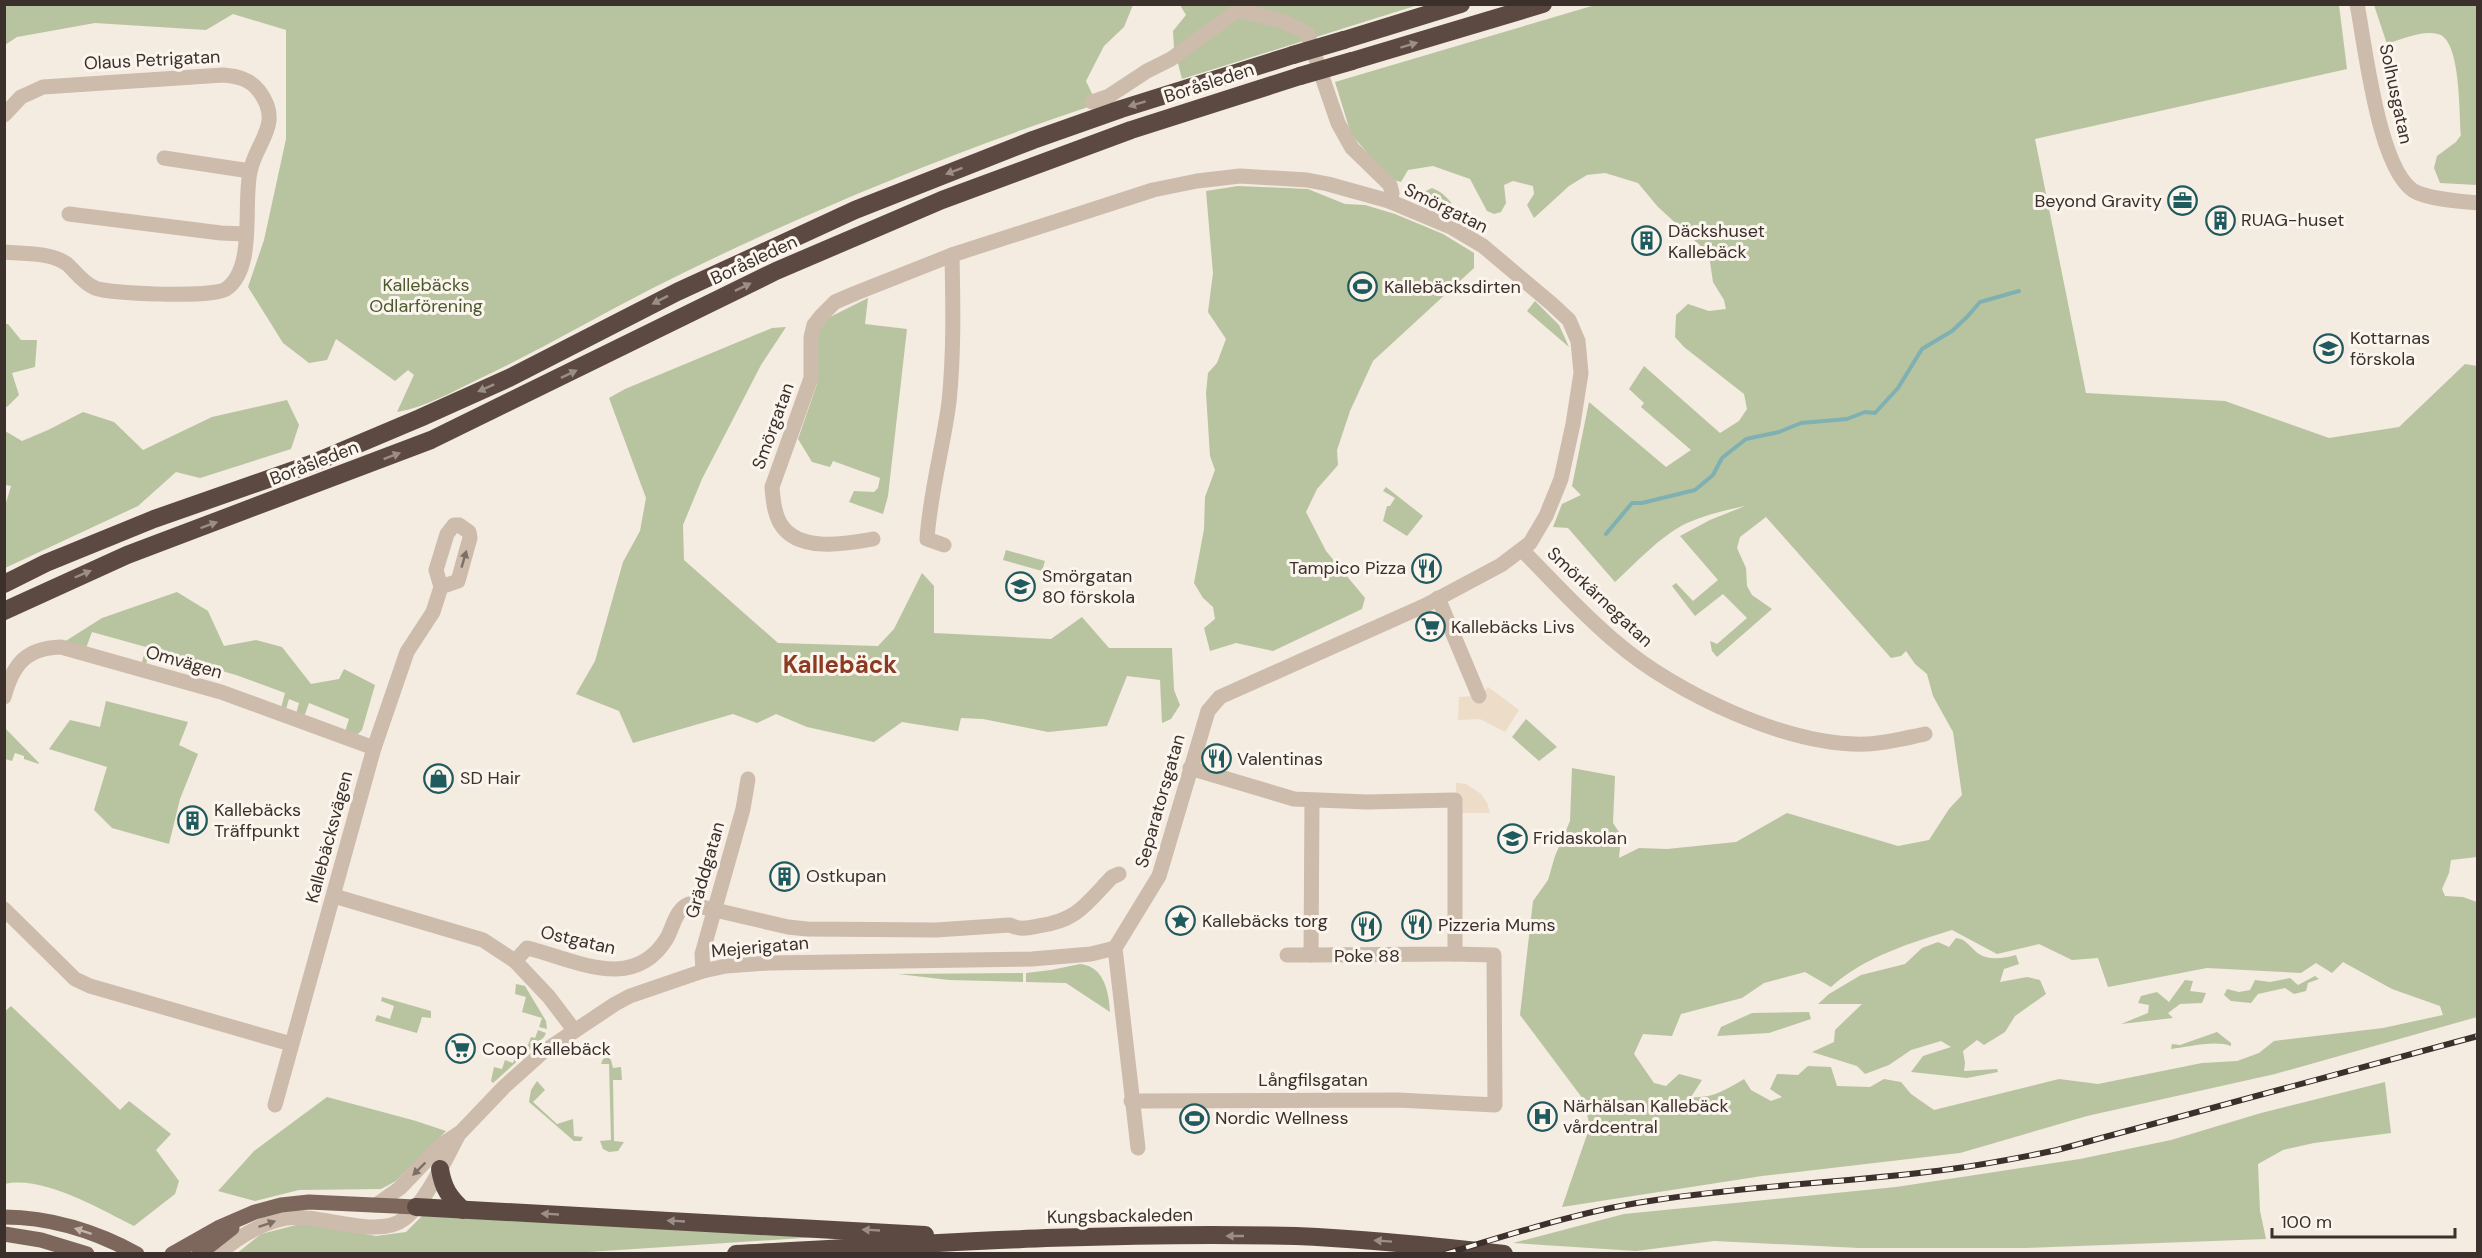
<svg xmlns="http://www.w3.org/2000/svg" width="2482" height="1258" viewBox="0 0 2482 1258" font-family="'DM Sans',sans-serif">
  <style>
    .green { fill: #b8c4a0; fill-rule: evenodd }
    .plaza { fill: #ecdcc8 }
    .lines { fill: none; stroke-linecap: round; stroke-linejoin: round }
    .stream { stroke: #7fb0b2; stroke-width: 4 }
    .minor { stroke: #cdbbac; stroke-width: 15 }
    .major { stroke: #7d675c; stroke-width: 15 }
    .highway { stroke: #5c4a42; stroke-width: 18 }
    .rail-casing { stroke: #3b302b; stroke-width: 6 }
    .rail { stroke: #fbf5ee; stroke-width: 4; stroke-dasharray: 11; stroke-linecap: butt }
    .highway-bridge { stroke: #5c4a42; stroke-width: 18 }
    .oneway { fill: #9c8e87 }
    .oneway2 { fill: #7d6f65 }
    .oneway3 { fill: #c2b5ac }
    .labels { text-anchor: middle; stroke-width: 6; stroke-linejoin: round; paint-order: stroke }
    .street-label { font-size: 18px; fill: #3b302b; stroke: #fbf5ee }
    .poi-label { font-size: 18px; fill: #3b302b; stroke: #fbf5ee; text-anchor: start }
    .park-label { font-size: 18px; fill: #4a5a2e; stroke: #fbf5ee }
    .district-label { font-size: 24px; font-weight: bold; fill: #8c3b22; stroke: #fbf5ee }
  </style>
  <rect width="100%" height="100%" fill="#f4ebe1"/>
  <g class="green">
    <path d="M5,4L1133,5L1124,27L1104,46L1086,81L1097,104C944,155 793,217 649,290C593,319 538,351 481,378C454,391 426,407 397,412L414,375L408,370L395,381L336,339L327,360L309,363L283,343L248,287L264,240L286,139V30L233,14L206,30L95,23L17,37L5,45Z"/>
    <polygon points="1180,5 1418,5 1182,79 1174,48 1173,31 1186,15"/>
    <path d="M1595,5H2339L2347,69L2035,139L2086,393L2225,401L2329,438L2399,427L2465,364L2477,366V857L2451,860L2449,873L2442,889L2445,896L2463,897L2477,902V1017L2275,1074L2087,1116L1960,1153L1762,1176L1562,1207L1590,1126L1583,1099L1520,1015L1533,901L1548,880L1555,856L1570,821L1572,768L1615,776L1613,823L1621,835L1619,858L1639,848L1667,849L1736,842L1787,813L1898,846L1929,840L1949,809L1962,795L1953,732L1933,696L1927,674L1915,664L1906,651L1901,656L1891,658L1766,517L1740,537L1737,548L1746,568L1747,586L1752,595L1772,609L1717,657L1712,651L1710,641L1717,644L1747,618L1723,594L1695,616L1672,586L1676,583L1693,601L1718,580L1680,536L1710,520L1745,506C1725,510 1706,515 1687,523C1660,536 1637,562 1615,582L1568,528L1553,527L1562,504L1581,495L1572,486L1589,402L1666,467L1691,450L1641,407L1644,403L1629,389L1644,366L1720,433L1739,421L1747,409L1744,394L1684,347L1675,337L1676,315L1688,304L1709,311L1726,309L1724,300L1713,282L1710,262L1704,249L1658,207L1638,183L1605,173L1587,175L1569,186L1534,218L1527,205L1534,194L1533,186L1513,181L1504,185L1506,203L1501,212L1494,214L1487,211L1470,179L1433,166L1408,170L1401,182L1390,179L1351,134L1335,82ZM1952,930L1997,954L2039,944L2072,960L2098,958L2108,987L2207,968L2301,973L2316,963L2332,973L2343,962L2392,989L2440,1006L2443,1015L2383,1028L2274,1041L2259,1053L2237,1061L2202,1063L2098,1084L2059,1079L1934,1110L1911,1094L1901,1082L1884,1079L1870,1087L1837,1086L1831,1067L1808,1066L1798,1075L1777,1074L1770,1089L1782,1097L1771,1101L1751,1090L1744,1079C1727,1089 1712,1099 1691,1097L1702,1080L1679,1074L1666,1086L1654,1083L1634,1054L1643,1034L1672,1036L1681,1014L1742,998L1764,983L1805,972L1831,987C1864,957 1910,943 1952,930Z"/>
    <path d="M2374,5H2477V185L2440,183L2434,168L2437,156L2456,142L2461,135C2459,114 2461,39 2438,34C2422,30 2402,39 2387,44Z"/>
    <polygon points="1238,186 1308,189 1345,204 1365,205 1395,214 1443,234 1474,253 1474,268 1373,361 1350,411 1337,450 1338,465 1317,489 1306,512 1326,551 1365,598 1362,609 1273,651 1236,643 1210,651 1204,628 1215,619 1213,607 1203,598 1194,583 1204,529 1205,497 1215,470 1210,456 1206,393 1208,373 1217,363 1226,339 1208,312 1213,273 1206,191"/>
    <path d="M1432,188C1450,195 1457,211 1465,227L1437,214L1424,203L1423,196L1426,191Z"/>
    <polygon points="868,298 865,324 907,329 888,496 883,514 849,502 854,491 874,492 878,488 880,478 833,461 830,467 812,462 798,439 817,384 816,336 826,319"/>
    <polygon points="1535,301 1559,325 1569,347 1527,311"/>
    <polygon points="5,324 8,324 21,340 37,340 35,367 12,373 19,395 7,407 4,405"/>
    <polygon points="786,327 761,365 702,479 683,525 684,560 778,643 878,646 894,629 922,573 934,586 934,633 1051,639 1082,617 1109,648 1172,648 1174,690 1180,705 1171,719 1162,723 1160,680 1127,676 1107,726 1048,732 983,719 961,718 958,731 902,722 874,742 807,727 776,714 757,723 733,714 633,743 619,711 576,694 595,661 623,562 640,531 646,498 609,398 625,389 772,328"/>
    <polygon points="287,400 299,425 291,449 200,478 176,472 138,506 5,568 5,506 11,486 5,485 5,431 22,441 48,430 83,412 114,422 143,450 212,417"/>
    <polygon points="1386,487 1423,516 1407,536 1383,521 1387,506 1390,506 1395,498 1383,491"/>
    <polygon points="1006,550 1045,561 1042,571 1003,560"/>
    <polygon points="177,592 208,611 224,646 256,640 282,647 311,684 339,679 344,669 375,685 362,730 358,734 345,732 349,719 309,703 304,717 296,714 299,703 289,699 286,709 281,708 285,693 236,675 150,650 146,664 142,662 146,647 92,632 86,648 64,642 102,618"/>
    <polygon points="106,701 188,722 179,745 198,754 180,799 169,844 112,828 94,810 107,767 49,749 70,720 100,727"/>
    <polygon points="1526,719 1557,747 1539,761 1512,737"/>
    <polygon points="6,729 39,763 39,764 24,759 24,756 15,753 12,761 5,759"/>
    <path d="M1956,938C1967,939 1970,948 1979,954C1989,961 2005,958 2016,955L2019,964L2004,969L2000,982L2027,977L2040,980L2046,994L2015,1016L2005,1032L1984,1045L1977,1040L1963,1051L1965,1063L1964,1071L1997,1069L1998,1072L1967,1078L1911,1072L1923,1056L1951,1047L1941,1041L1911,1050L1889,1065L1865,1074L1857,1066L1812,1052L1834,1042L1835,1030L1862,1004H1818L1829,994L1861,975L1905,964L1922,948L1938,942L1949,947Z"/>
    <path d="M1080,964C1104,966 1109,992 1110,1012L1066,983L1026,982V973L1051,970Z"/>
    <polygon points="1023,973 1023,982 949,980 898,974"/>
    <polygon points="2315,976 2319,979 2308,983 2306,991 2294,994 2285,988 2258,994 2251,1003 2231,1001 2224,995 2227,989 2239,992 2250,990 2255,980 2270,982 2290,978 2298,985"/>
    <polygon points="2185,980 2193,981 2190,991 2206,993 2202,1003 2180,1004 2168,1013 2173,1018 2121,1024 2148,1013 2149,1005 2138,1003 2141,996 2157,992 2169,1002"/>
    <polygon points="516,984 525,986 546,1021 547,1029 539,1027 542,1018 522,1012 526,997 515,994"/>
    <polygon points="382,997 431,1011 431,1018 422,1017 417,1033 375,1021 377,1015 390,1019 394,1006 381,1001"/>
    <path d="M11,1006L120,1110L129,1101L171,1134L156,1150L179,1181L175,1194L134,1226C100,1209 42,1175 5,1184L4,1012Z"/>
    <polygon points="1809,1012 1811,1019 1769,1033 1717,1036 1721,1027 1752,1013"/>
    <polygon points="538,1030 546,1033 544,1037 493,1083 491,1081 494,1067 502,1069 505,1060 513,1063 520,1043 528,1045 531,1037 535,1038"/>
    <path d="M2217,1032L2231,1043V1046C2214,1040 2189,1047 2171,1049L2172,1044L2180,1045Z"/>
    <polygon points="608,1057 611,1060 613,1068 621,1067 622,1080 613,1080 614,1141 624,1142 618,1151 609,1152 603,1149 600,1141 611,1140 609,1064 601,1064 603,1059"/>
    <polygon points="537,1081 545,1090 533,1102 557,1124 573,1119 574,1136 583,1137 581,1141 574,1141 529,1102 531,1090"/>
    <polygon points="2385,1082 2391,1133 2314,1143 2283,1150 2258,1164 2260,1211 2266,1239 2025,1248 1859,1248 1714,1241 1636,1251 1513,1243 1624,1214 1896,1187 2080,1159 2171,1140 2261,1113"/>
    <polygon points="327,1097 416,1121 446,1131 396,1181 381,1189 299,1190 255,1201 218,1191 254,1151"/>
    <polygon points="422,1216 818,1237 558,1254 236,1254 261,1234 304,1223 376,1236 406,1232"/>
  </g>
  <g class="plaza">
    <polygon points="1488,687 1519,710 1505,732 1480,719 1458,720 1459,697 1479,696"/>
    <polygon points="1456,783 1466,784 1481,794 1487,803 1490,813 1456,813"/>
  </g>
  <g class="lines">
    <polyline class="stream" points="1606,534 1632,503 1642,503 1695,490 1713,475 1722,458 1746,439 1779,432 1801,423 1847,419 1865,412 1875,413 1898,388 1922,349 1952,331 1967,317 1980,302 2019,291"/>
    <g class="minor">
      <path d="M2357,4C2365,44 2379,178 2418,193C2436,200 2459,201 2478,203"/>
      <polyline points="1238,10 1282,21 1307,33 1338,123 1352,148 1390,185 1392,193 1389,201"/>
      <polyline points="1092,102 1109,96 1147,71 1171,59 1238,10"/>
      <path d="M4,115L21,97L43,87L223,75C237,76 250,79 259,91C284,124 256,141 250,172C243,204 256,269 226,289C213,298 111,294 95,288C83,283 76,272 67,264C51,252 24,254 4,252"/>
      <polyline points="164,158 250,171"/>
      <polyline points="69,214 221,233 245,234"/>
      <path d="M873,539C846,544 797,553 780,523C774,512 773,499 772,487L811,378V337L814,325L822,315L835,302L856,293L952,255L1153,190L1197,181L1240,176L1307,180L1328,184L1389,201L1451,227L1483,246L1553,305L1569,320L1578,341L1581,373L1573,424L1561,479L1546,516L1530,543L1501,565L1426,605L1220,697L1208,711L1159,876L1115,948L1138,1148"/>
      <path d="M944,545L927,539C930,493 943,448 949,402C954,354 953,304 952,255"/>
      <path d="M1522,550C1553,581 1583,615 1617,643C1675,693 1789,747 1867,744C1887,743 1906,738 1925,734"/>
      <polyline points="1438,598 1479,696"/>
      <path d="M4,697C13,664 26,648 61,647L221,692L374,748"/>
      <polyline points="1190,768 1294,799 1367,802 1455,800 1455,954 1311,955"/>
      <polyline points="334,896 483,940 515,961 549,997 574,1030"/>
      <polyline points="4,909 75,979 90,986 291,1044"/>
      <polyline points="1287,955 1311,955 1312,801"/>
      <path d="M515,961L527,948C574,959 633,994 667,938C673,927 676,909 689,904L788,927L807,929L936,930L1010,925C1020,930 1028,928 1038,926C1077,921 1086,904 1112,877L1119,874"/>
      <polyline points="703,971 702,954 743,809 748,779"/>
      <polyline points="1131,1101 1398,1100 1495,1105 1494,955 1455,954"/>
      <polyline points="275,1105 374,748 407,652 433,612 441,587 436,570 447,534 454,525 459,525 469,532 470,538 458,581 441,587"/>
      <polyline points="376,1205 400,1188 441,1145 461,1132 504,1087 543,1052 615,1004 630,996 703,971 726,966 769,963 1032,959 1091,954 1115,948"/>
      <path d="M218,1254C238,1237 260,1223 287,1218C320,1213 377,1240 404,1219C425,1204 446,1158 459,1134"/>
    </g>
    <g class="major">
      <path d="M4,1217C50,1217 97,1232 137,1254"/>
      <polyline points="4,1234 41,1240 87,1254"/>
      <polyline points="172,1254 218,1228 255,1212 281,1205 309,1202 416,1207"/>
      <polyline points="199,1254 232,1228"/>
    </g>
    <g class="highway">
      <polyline points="1344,40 1461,4"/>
      <polyline points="1352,61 1543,4"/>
      <polyline points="4,584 46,563 154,519 311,464 420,418 509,378 677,292 855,210 1033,140 1121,109 1293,55"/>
      <polyline points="4,611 127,555 431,440 776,271 942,200 1131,130 1300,76"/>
      <path d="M440,1169C443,1188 449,1197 463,1210"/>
      <polyline points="416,1207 925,1235"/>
      <path d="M736,1254C922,1244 1109,1231 1296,1236C1366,1239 1435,1246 1504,1254"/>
    </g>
    <defs>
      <path id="rail" d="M1445,1254C1515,1233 1584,1210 1656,1200C1746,1186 1837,1183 1927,1172C1971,1167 2014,1159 2057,1150L2478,1036"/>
    </defs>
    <use href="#rail" class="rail-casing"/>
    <use href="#rail" class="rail"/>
    <g class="highway-bridge">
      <polyline points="1293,55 1344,40"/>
      <polyline points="1300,76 1352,61"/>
    </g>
  </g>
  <defs><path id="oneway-solid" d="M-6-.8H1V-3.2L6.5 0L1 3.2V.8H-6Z" transform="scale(1.5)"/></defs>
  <g class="oneway">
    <use href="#oneway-solid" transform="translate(1409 45) rotate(-17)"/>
    <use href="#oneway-solid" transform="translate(1137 104) rotate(163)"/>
    <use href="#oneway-solid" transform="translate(954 171) rotate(159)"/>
    <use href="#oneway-solid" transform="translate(743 287) rotate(-26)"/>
    <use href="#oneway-solid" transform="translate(660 300) rotate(153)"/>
    <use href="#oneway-solid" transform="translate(569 374) rotate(-26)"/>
    <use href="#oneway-solid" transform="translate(486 388) rotate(156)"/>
    <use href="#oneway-solid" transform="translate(392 456) rotate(-21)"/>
    <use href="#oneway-solid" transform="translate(209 525) rotate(-20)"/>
    <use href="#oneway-solid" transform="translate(83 574) rotate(-23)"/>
    <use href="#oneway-solid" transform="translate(550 1214) rotate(-177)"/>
    <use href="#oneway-solid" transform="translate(676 1221) rotate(-177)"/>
    <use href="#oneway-solid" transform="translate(871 1230) rotate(-177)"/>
    <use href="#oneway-solid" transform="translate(1235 1236) rotate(-180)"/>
    <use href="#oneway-solid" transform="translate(1383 1241) rotate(-176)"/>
  </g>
  <g class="oneway2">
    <use href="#oneway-solid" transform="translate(464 559) rotate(-74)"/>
    <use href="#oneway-solid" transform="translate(419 1169) rotate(135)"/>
    <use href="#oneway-solid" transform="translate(267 1224) rotate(-19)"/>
  </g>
  <use class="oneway3" href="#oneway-solid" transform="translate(83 1231) rotate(-162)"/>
  <defs>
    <symbol id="office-ring" viewBox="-11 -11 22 22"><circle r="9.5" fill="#fbf5ee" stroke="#1f5a5e" stroke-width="1.5"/><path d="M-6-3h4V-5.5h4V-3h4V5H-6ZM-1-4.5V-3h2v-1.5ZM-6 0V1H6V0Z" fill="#1f5a5e"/></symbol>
    <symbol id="building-ring" viewBox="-11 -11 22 22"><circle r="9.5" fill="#fbf5ee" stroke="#1f5a5e" stroke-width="1.5"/><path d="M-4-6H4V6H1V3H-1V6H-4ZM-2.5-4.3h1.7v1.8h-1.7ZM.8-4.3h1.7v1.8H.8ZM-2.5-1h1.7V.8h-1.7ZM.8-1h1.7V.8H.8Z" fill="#1f5a5e"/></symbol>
    <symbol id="stadium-ring" viewBox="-11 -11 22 22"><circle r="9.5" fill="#fbf5ee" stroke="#1f5a5e" stroke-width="1.5"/><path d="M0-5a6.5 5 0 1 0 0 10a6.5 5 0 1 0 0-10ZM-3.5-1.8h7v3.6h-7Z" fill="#1f5a5e"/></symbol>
    <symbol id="school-ring" viewBox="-11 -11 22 22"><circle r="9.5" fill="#fbf5ee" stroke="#1f5a5e" stroke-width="1.5"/><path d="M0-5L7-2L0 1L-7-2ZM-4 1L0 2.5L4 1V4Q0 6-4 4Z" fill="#1f5a5e"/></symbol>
    <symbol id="restaurant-ring" viewBox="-11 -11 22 22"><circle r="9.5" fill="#fbf5ee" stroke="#1f5a5e" stroke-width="1.5"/><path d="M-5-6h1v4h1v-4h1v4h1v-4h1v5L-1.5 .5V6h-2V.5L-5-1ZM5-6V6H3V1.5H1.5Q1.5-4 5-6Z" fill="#1f5a5e"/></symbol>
    <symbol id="supermarket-ring" viewBox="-11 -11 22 22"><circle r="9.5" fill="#fbf5ee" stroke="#1f5a5e" stroke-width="1.5"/><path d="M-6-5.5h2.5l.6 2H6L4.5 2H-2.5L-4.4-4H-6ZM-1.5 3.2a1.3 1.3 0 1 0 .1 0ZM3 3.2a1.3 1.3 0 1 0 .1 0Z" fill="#1f5a5e"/></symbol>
    <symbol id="shop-ring" viewBox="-11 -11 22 22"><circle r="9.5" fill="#fbf5ee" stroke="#1f5a5e" stroke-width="1.5"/><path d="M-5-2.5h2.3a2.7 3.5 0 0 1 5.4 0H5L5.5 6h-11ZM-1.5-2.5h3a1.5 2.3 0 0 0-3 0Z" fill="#1f5a5e"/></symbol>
    <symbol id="sight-ring" viewBox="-11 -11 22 22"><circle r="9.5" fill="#fbf5ee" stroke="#1f5a5e" stroke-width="1.5"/><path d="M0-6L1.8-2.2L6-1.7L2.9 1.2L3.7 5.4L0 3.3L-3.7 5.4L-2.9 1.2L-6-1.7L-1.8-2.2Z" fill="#1f5a5e"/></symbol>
    <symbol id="hospital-ring" viewBox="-11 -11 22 22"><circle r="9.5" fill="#fbf5ee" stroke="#1f5a5e" stroke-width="1.5"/><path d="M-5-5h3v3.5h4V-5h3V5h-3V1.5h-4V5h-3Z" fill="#1f5a5e"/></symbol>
  </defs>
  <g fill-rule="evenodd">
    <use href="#office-ring" x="2166" y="184" width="33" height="33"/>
    <use href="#building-ring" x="2204" y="204" width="33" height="33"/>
    <use href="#building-ring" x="1630" y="224" width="33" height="33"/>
    <use href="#stadium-ring" x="1346" y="270" width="33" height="33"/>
    <use href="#school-ring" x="2312" y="332" width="33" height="33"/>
    <use href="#restaurant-ring" x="1410" y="552" width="33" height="33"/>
    <use href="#school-ring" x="1004" y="570" width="33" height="33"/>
    <use href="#supermarket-ring" x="1414" y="610" width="33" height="33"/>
    <use href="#restaurant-ring" x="1200" y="742" width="33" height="33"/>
    <use href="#shop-ring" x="422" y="762" width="33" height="33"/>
    <use href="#building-ring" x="176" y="804" width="33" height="33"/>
    <use href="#school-ring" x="1496" y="822" width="33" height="33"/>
    <use href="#building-ring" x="768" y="860" width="33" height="33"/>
    <use href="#sight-ring" x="1164" y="904" width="33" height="33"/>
    <use href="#restaurant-ring" x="1400" y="908" width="33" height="33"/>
    <use href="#restaurant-ring" x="1350" y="910" width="33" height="33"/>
    <use href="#supermarket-ring" x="444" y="1032" width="33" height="33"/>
    <use href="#hospital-ring" x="1526" y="1100" width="33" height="33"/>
    <use href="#stadium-ring" x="1178" y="1102" width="33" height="33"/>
  </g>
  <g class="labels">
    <g class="street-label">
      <text transform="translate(152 60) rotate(-3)" y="6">Olaus Petrigatan</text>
      <text transform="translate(1209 83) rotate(-18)" y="6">Boråsleden</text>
      <text transform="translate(2396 94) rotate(78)" y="6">Solhusgatan</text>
      <text transform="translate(1446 208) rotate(26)" y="6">Smörgatan</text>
      <text transform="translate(754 260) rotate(-25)" y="6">Boråsleden</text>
      <text transform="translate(773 426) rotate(-70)" y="6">Smörgatan</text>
      <text transform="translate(314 463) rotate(-21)" y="6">Boråsleden</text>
      <text transform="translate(1600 597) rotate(43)" y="6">Smörkärnegatan</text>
      <text transform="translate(184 662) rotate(16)" y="6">Omvägen</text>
      <text transform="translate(1160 801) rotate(-74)" y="6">Separatorsgatan</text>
      <text transform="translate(329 837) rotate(-75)" y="6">Kallebäcksvägen</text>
      <text transform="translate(705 870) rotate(-74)" y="6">Gräddgatan</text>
      <text transform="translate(578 940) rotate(13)" y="6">Ostgatan</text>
      <text transform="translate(760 947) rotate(-5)" y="6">Mejerigatan</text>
      <text x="1313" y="1086">Långfilsgatan</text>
      <text transform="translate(1120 1216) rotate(-1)" y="6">Kungsbackaleden</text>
    </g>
    <g class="poi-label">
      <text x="2162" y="207" text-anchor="end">Beyond Gravity</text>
      <text x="2241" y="226">RUAG-huset</text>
      <text x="1668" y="237">Däckshuset<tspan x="1668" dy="21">Kallebäck</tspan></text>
      <text x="1384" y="293">Kallebäcksdirten</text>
      <text x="2350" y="344">Kottarnas<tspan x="2350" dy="21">förskola</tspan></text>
      <text x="1406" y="574" text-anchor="end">Tampico Pizza</text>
      <text x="1042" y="582">Smörgatan<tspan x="1042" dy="21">80 förskola</tspan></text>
      <text x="1451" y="633">Kallebäcks Livs</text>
      <text x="1237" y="765">Valentinas</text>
      <text x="460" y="784">SD Hair</text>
      <text x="214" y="816">Kallebäcks<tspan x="214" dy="21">Träffpunkt</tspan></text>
      <text x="1533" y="844">Fridaskolan</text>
      <text x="806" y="882">Ostkupan</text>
      <text x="1202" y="927">Kallebäcks torg</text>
      <text x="1438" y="931">Pizzeria Mums</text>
      <text x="1367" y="962" text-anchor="middle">Poke 88</text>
      <text x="482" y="1055">Coop Kallebäck</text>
      <text x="1563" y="1112">Närhälsan Kallebäck<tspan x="1563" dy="21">vårdcentral</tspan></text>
      <text x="1215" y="1124">Nordic Wellness</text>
    </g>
    <g class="park-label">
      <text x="426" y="291">Kallebäcks<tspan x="426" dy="21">Odlarförening</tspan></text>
    </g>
    <g class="district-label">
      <text x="840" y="673">Kallebäck</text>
    </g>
  </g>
  <rect width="2482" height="1258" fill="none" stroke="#3b302b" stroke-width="12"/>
  <path d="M2272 1228v9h183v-9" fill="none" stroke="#3b302b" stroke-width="3"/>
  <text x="2281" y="1228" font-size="18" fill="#3b302b" stroke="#fbf5ee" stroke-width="4.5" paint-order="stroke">100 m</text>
</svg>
